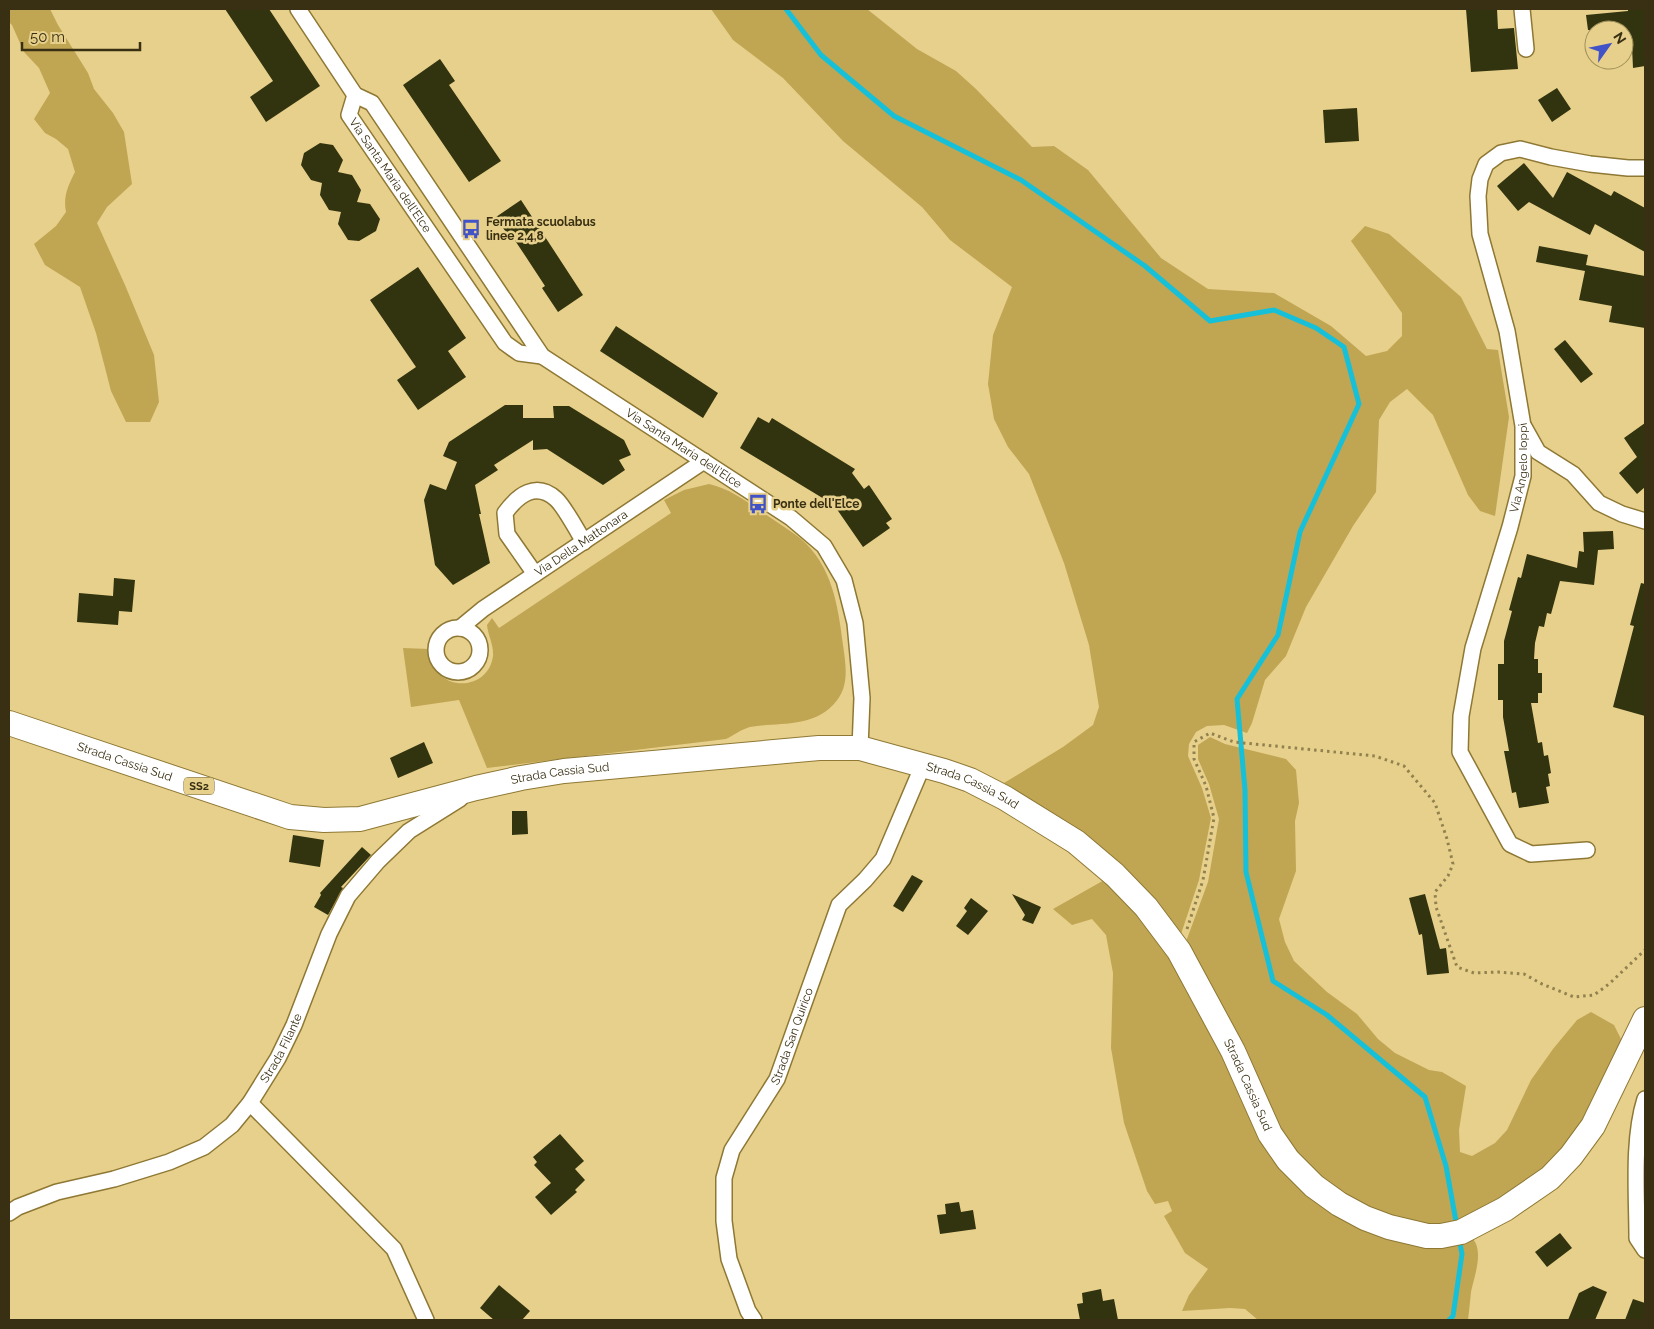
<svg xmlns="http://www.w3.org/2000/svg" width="1654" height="1329" viewBox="0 0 1654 1329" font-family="Raleway,sans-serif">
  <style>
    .green { fill: #c0a553 }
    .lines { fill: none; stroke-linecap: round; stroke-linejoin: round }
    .stream { stroke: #16c0d8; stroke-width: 5 }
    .building { fill: #32330f }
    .minor-casing { stroke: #8e7834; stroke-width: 18 }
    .primary-casing { stroke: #8e7834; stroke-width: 26 }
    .path { stroke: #91814f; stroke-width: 3; stroke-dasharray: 2.5 4; stroke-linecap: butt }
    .minor { stroke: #fff; stroke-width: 15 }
    .primary { stroke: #fff; stroke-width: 24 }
    .labels { text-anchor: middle; stroke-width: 5; stroke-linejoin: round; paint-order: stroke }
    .shield { fill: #e7d08b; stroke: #6d6037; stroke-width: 1 }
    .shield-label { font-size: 11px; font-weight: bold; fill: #393013 }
    .street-label { font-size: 12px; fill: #393013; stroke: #e7d08b }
    .poi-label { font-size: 12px; font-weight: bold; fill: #393013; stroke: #e7d08b; text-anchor: start }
  </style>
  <rect width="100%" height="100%" fill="#e7d08b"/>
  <g class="green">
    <path d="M9,9H50L58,25L88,73L94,89L113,113L124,132L132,184L107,207L97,223L125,285L154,355L159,402L150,422H126L111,391L96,333L80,287L45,265L34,244L56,226L66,212C63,196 68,186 75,172L68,149L56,139L45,133L34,119L50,93L39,68L24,52L12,25L9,22Z"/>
    <polygon points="711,9 867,9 917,49 956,71 976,89 1032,147 1054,146 1088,170 1161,258 1208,289 1274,293 1331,326 1366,356 1387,351 1402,336 1402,313 1351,241 1365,226 1389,234 1461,297 1487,349 1498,350 1509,417 1495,516 1480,511 1468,495 1433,415 1407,389 1390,402 1379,420 1376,492 1353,526 1306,607 1286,656 1265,680 1252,723 1247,733 1224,725 1207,726 1196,732 1189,744 1188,756 1202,788 1211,818 1199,880 1179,940 1080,836 1004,783 1063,747 1093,725 1099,707 1089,645 1064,563 1029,474 1008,447 994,419 988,384 993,335 1012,287 950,240 922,207 843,141 783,78 733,40"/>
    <path d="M709,484C731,489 747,502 765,514C777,522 789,530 800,538C832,565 838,605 843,645C846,667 850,688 833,705C811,728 779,722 750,727C742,729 734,735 726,739L487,768L459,700L411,707L403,648L429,649C431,693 488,694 493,656C494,646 488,635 487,625L492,618L499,628L671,513L664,500L684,490Z"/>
    <polygon points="1210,737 1225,744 1286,759 1296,770 1299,803 1295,821 1296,871 1279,919 1285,942 1294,961 1327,992 1357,1014 1378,1039 1395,1053 1429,1070 1442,1072 1466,1086 1459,1130 1460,1152 1472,1156 1495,1143 1507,1130 1531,1080 1553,1049 1577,1020 1591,1012 1614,1025 1622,1041 1584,1119 1562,1148 1542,1169 1499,1199 1457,1221 1440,1225 1428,1224 1390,1217 1343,1196 1293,1155 1184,947 1208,882 1219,819 1209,784 1198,759 1198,745"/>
    <path d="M1106,879L1139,913L1171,956L1308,1193L1473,1239C1484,1252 1474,1277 1471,1292C1470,1302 1469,1311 1468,1320H1258L1245,1309L1230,1308L1182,1311L1189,1295L1208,1269L1185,1253L1164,1216L1172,1211L1168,1201L1155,1204L1147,1191L1124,1123L1111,1048L1113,973L1106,935L1092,919L1072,925L1053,909Z"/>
  </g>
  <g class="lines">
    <g class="stream">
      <polyline points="786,9 821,55 894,116 1021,180 1145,266 1210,321 1274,310 1316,328 1344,347 1359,404 1300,532 1278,635 1237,699 1245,790 1246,872 1273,981 1327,1015 1425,1097 1446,1166 1457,1227"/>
      <polyline points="1449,1320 1453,1316 1462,1254 1459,1238"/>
    </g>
  </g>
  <g class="building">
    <polygon points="225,9 269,9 320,86 266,122 250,97 273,81"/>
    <polygon points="1466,9 1497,9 1498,29 1514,28 1518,69 1471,72"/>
    <polygon points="1628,9 1645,9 1645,66 1633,68 1632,47 1626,47 1624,42 1624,30 1588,30 1586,15 1628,11"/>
    <polygon points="440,59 455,81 449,85 501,161 469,182 403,85"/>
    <polygon points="1557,88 1571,109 1552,122 1538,100"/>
    <polygon points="1357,108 1359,141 1325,143 1323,110"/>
    <polygon points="320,143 333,145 343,160 338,172 352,175 361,190 357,202 370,204 380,219 376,231 359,241 348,240 338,224 341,212 329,210 320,195 322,183 311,180 301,165 304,153"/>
    <polygon points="1524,163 1553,198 1567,172 1611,196 1614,191 1645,208 1645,252 1595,224 1590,235 1529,202 1518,211 1497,186"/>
    <polygon points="521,200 583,295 558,312 542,288 545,286 526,257 514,239 511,240 496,217"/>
    <polygon points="1539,246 1588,255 1586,265 1645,276 1645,328 1609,322 1612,306 1579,300 1585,271 1536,262"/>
    <polygon points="418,267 466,338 448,351 466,377 418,410 397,380 416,367 370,300"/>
    <polygon points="616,326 718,393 703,418 600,351"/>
    <polygon points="1565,340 1593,374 1581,383 1554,349"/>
    <polygon points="505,405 523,405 523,418 554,418 553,406 569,406 624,440 631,455 619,460 625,470 603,485 547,449 533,450 533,440 494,465 498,470 475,485 481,514 479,514 490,563 453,585 435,565 424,500 430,484 446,490 457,462 443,456 449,442"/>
    <polygon points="758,417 769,423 772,418 855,469 852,473 864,489 869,485 892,519 886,523 890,528 863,547 834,505 740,448"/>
    <polygon points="1645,423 1645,487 1637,494 1619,473 1637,457 1624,438"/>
    <polygon points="1613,531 1614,549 1598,550 1594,585 1560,581 1551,614 1547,613 1544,627 1539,626 1535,643 1534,659 1538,659 1538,673 1542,673 1542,693 1538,693 1538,703 1531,703 1538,743 1542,742 1544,756 1548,755 1551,773 1548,774 1550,786 1546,787 1549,803 1519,808 1516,792 1512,793 1504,751 1509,751 1503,717 1503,700 1498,700 1498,664 1504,664 1504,641 1512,611 1509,610 1518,577 1521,578 1527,554 1577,568 1579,551 1584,552 1583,532"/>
    <polygon points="114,578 135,580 132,612 119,611 118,625 77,622 79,593 113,596"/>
    <polygon points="1641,583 1645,584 1645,716 1613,707 1634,626 1630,625"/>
    <polygon points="424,742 433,763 398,778 390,758"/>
    <polygon points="512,811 527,811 528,834 512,835"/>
    <polygon points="293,835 324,840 320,867 289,862"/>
    <polygon points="362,847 371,855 341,887 343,888 328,915 314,907 321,895 320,893"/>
    <polygon points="912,875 923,881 903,912 893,906"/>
    <polygon points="1012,894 1041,907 1033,924 1022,920 1025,915"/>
    <polygon points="1425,894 1440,949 1446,948 1449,973 1427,975 1422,934 1419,935 1409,898"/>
    <polygon points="971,898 988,911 968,935 956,926 967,911 964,908"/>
    <polygon points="560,1134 584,1161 575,1169 585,1180 575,1190 577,1192 551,1215 535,1197 551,1183 534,1165 537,1162 533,1157"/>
    <polygon points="959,1202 961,1212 973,1210 976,1229 940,1234 937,1215 946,1214 945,1204"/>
    <polygon points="1560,1233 1572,1248 1547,1267 1535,1252"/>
    <polygon points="499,1285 530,1311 522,1320 494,1320 480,1308"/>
    <polygon points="1593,1286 1607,1292 1595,1320 1568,1320 1579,1293"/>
    <polygon points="1101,1289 1103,1301 1114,1299 1118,1320 1080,1320 1077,1304 1083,1303 1082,1293"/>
    <polygon points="1633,1299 1645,1303 1645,1320 1625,1320"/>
  </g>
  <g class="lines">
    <defs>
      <g id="minor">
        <path id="s1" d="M298,9L355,95L372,103L542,356L791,518L824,546L844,580L855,623L862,698L860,748"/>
        <polyline points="1522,9 1526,49"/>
        <path id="s2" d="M355,95L349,115L505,343L519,353L542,356"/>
        <polyline points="1524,427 1538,452 1573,474 1599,503 1622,514 1645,521"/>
        <path d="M535,574L507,534L505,513C518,495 536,481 556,499C564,506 578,532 584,542"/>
        <path id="s3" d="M460,628L483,609L704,461"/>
        <circle cx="458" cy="650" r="22"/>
        <path id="s4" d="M1587,850L1531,854L1510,844L1460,752L1461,716L1473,648L1510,527L1523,476V426L1507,331L1480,234L1478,196L1480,179L1486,164L1501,153L1520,149L1551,157L1590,164L1628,168H1645"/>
        <path d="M1645,1099C1632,1140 1637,1195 1637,1238L1645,1250"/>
        <polyline points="250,1103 394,1249 426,1320"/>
        <path id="s5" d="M9,1213L18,1207L57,1192L114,1179L169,1162L204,1147L232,1125L250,1103L278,1058L294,1025L329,934L348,896L378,861L409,831L460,799"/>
        <path id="s6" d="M754,1320L748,1311L729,1259L724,1221V1178L732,1150L777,1079L839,905L865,880L883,859L923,765"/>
      </g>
      <g id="primary">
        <path id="s7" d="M9,723L290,817L324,820L360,819L476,788L521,778L564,771L819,748H860L944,771L970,780L1005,798L1076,842L1115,875L1146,907L1179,951L1233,1051L1270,1134L1288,1160L1314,1186L1339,1204L1365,1218L1389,1227L1427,1236H1441L1461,1232L1505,1209L1550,1178L1571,1156L1593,1126L1645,1019"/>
      </g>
    </defs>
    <use href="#minor" class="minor-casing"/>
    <use href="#primary" class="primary-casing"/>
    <polyline class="path" points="1187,929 1203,880 1214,818 1206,786 1194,759 1194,742 1210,733 1234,742 1375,756 1404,766 1435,803 1447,839 1453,864 1448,876 1435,892 1436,907 1457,967 1474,973 1498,972 1524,974 1542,984 1574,997 1594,995 1609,984 1645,950"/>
    <use href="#minor" class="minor"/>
    <use href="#primary" class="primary"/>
  </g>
  <defs>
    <symbol id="bus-bare" viewBox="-9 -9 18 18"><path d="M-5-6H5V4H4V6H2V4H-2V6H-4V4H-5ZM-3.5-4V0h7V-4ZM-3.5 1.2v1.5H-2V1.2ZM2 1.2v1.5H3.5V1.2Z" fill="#4153c6" stroke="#e7d08b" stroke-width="2.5" paint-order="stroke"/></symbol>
  </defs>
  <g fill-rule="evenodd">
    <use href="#bus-bare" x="457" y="215" width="28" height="28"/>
    <use href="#bus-bare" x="744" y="490" width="28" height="28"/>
  </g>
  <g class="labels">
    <rect class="shield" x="184" y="777.5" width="30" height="17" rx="4"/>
    <g class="shield-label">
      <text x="199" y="790">SS2</text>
    </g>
    <g class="street-label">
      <text dy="4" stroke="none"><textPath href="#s2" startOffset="94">Via Santa Maria dell'Elce</textPath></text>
      <text dy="4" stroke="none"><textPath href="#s1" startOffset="596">Via Santa Maria dell'Elce</textPath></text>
      <text dy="4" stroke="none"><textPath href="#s4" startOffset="476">Via Angelo Ioppi</textPath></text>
      <text dy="4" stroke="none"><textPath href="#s3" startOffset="148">Via Della Mattonara</textPath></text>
      <text dy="4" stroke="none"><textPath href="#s7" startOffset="122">Strada Cassia Sud</textPath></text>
      <text dy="4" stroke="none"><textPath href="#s7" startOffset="572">Strada Cassia Sud</textPath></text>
      <text dy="4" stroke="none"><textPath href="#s7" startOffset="992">Strada Cassia Sud</textPath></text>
      <text dy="4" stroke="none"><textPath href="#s6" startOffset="306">Strada San Quirico</textPath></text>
      <text dy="4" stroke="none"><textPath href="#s5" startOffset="334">Strada Filante</textPath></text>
      <text dy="4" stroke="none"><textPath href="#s7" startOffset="1412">Strada Cassia Sud</textPath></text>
    </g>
    <g class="poi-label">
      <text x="486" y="226">Fermata scuolabus<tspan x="486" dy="14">linee 2,4,8</tspan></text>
      <text x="773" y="508">Ponte dell'Elce</text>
    </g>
  </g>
  <rect width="1654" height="1329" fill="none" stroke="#393013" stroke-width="20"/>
  <g transform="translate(1609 45) rotate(57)"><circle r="24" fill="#e7d08b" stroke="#a1905b"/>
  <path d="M0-4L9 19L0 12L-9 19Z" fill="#4153c6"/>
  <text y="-8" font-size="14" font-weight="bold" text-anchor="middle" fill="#393013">N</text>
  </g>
  <path d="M22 42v8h118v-8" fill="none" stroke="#393013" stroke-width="2.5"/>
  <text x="30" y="42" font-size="15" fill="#393013" stroke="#e7d08b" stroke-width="4" paint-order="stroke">50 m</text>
</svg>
